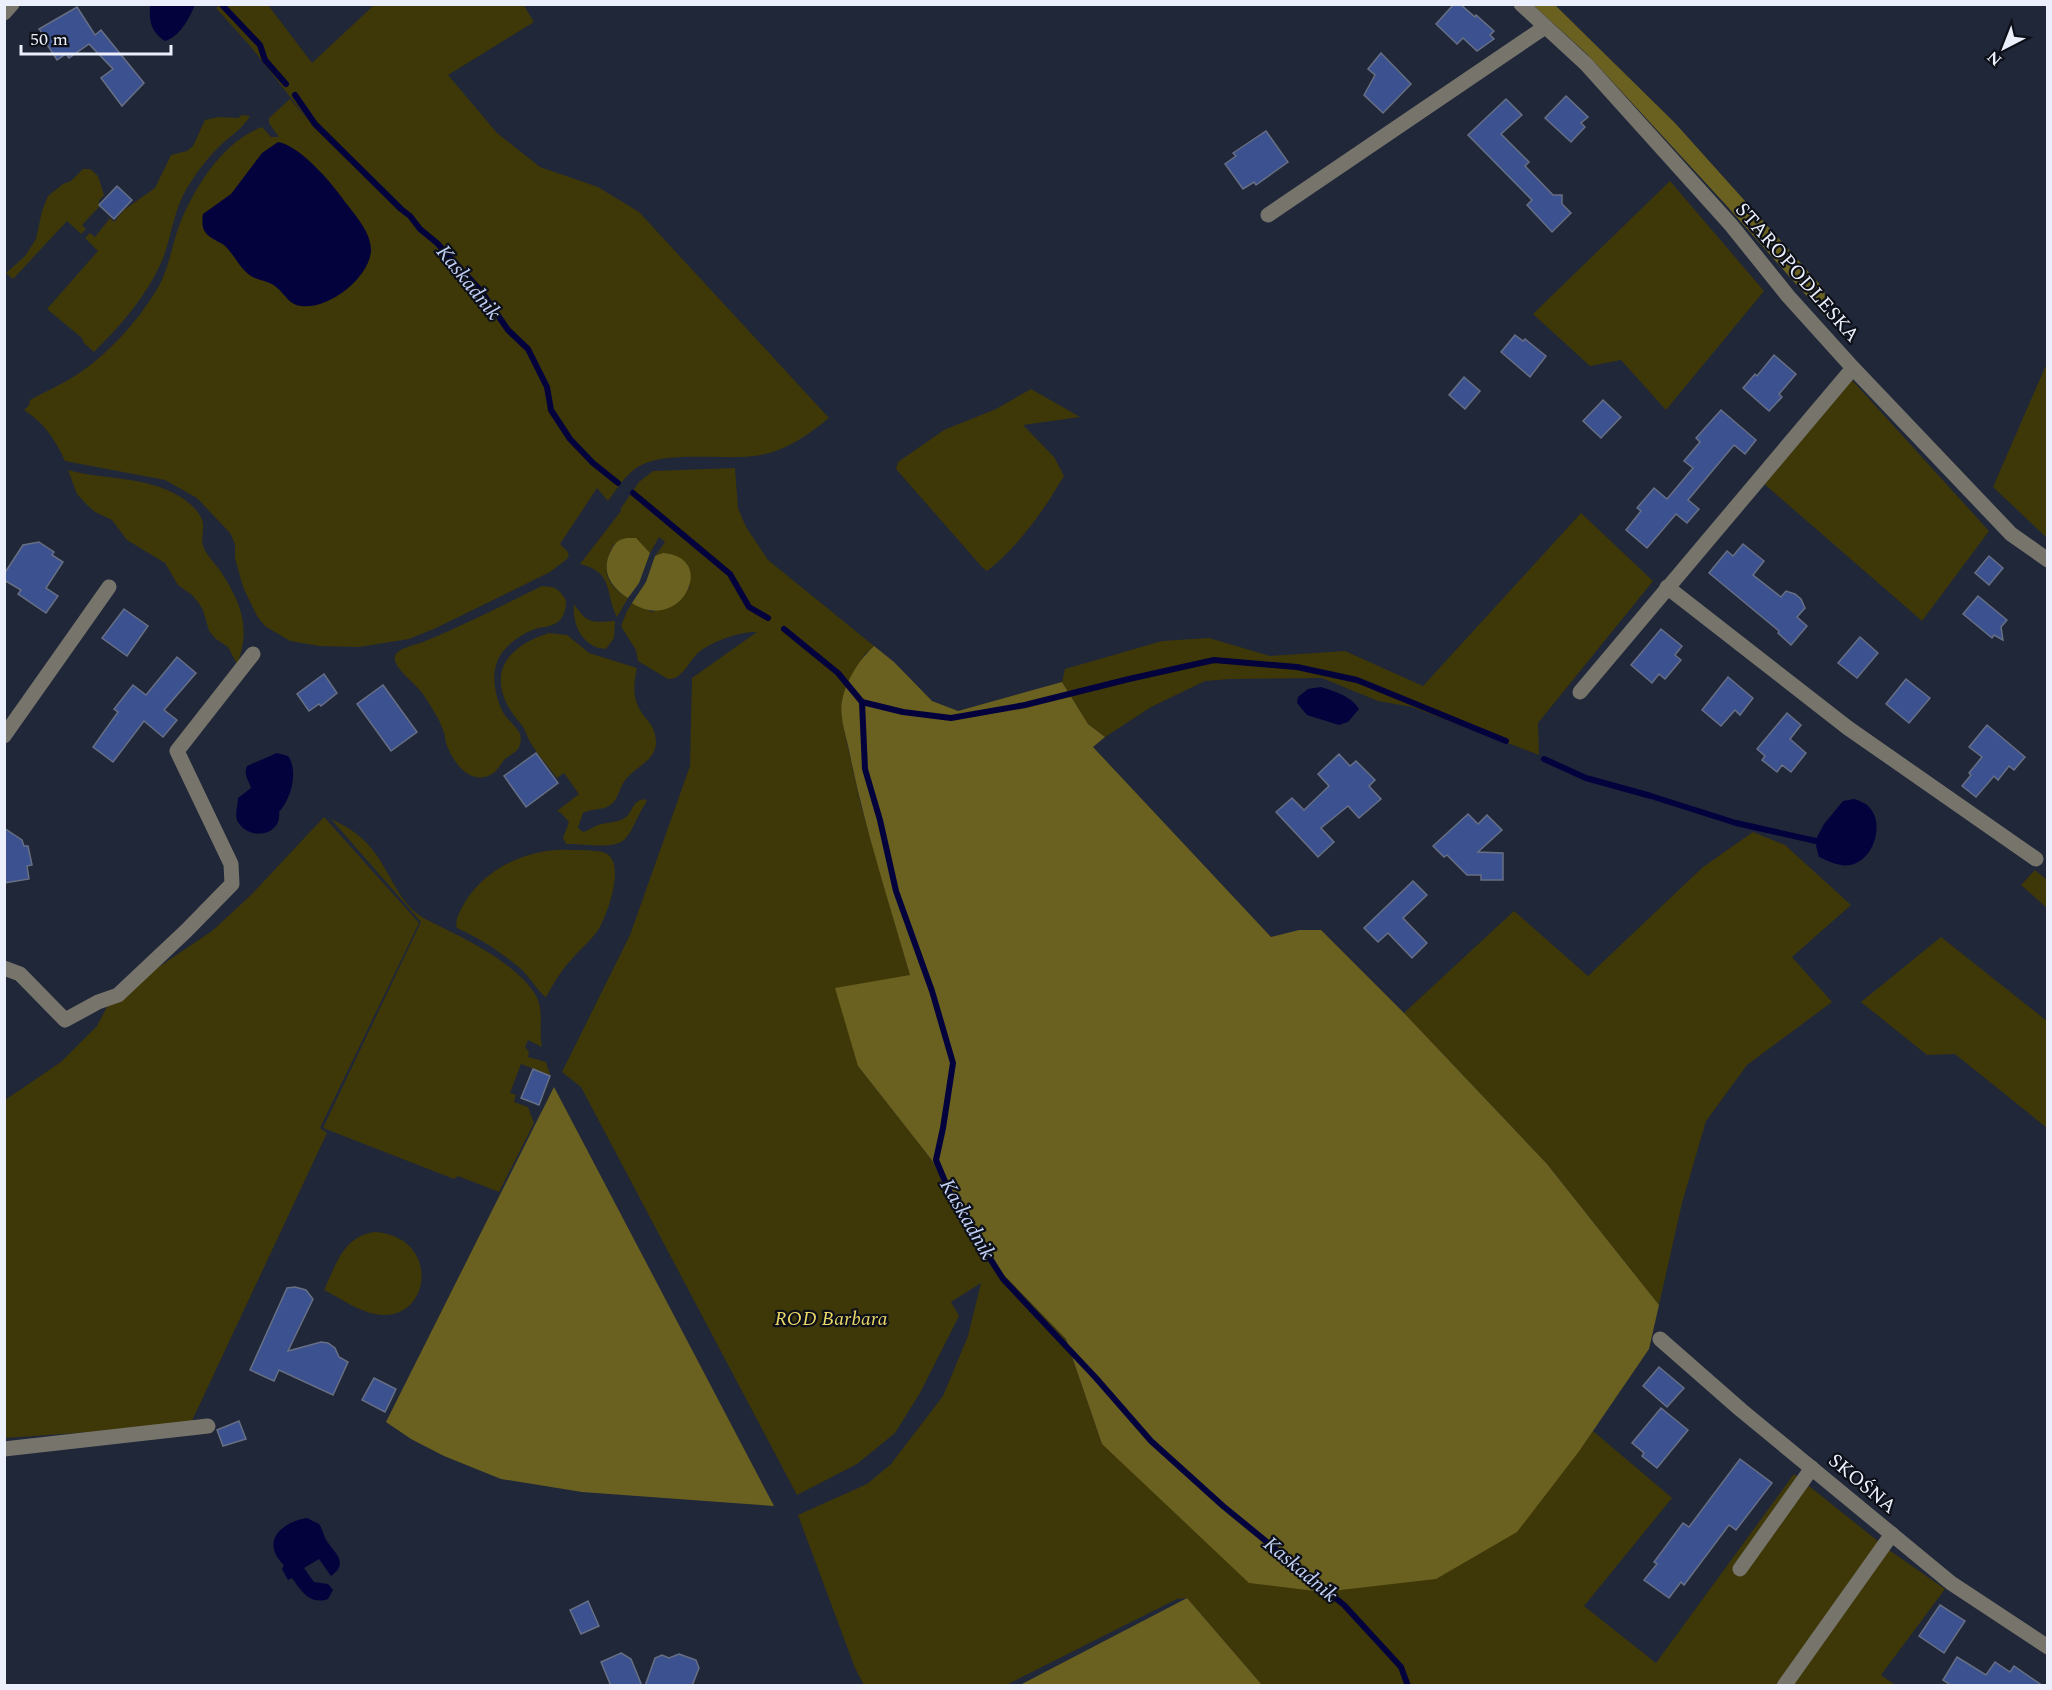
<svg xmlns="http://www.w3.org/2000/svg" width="2052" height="1690" viewBox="0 0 2052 1690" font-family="Spectral,serif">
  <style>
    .green { fill: #3e3708 }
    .forest { fill: #6a601f }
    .water { fill: #03023c }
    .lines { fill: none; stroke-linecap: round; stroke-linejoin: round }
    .stream { stroke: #03023c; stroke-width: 6 }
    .building { fill: #3c518f; stroke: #676f85; stroke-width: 1.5 }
    .minor { stroke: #77756b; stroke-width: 15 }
    .labels { text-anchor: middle; stroke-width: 4.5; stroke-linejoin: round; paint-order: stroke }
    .street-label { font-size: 20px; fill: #ebf0fc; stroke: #0d1018 }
    .park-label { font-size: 20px; font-style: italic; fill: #ebd866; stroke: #0d1018 }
    .water-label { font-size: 21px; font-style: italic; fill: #c0cff4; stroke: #0d1018 }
  </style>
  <rect width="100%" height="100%" fill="#202739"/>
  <g class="green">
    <path d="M523,4L534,22L448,75L497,133L540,167L598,187L639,212L829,418C808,435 787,450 761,455C726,462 663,448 635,469C624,477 616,490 608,501L597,488L560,544L567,551L569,555L567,559L550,572L436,628L409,639L359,647L319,646L290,641L265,626L257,616L243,587L235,558V544L230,533L197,498L165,480L65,461C55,439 45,424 24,410L29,405L30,400C46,391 63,384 78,374C110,352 136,323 156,291C169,270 171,248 179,226C193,189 223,141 262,127L271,137H279L269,123V118L290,99L309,121L251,47L216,8L220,5H268L312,63L374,5Z"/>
    <path d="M242,115L250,116C243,127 234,134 224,142C210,155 198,170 189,185C173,209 172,238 161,263C145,298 121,325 94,352L84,343L82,338L47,309L98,251L85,238L90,233L95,237L110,218L114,222L124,210L155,188L171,155L187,151L193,146L205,120L218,117L238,118Z"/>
    <polygon points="83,169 90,169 98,176 104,195 99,201 99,207 82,225 86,229 81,234 67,221 13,279 6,273 25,256 36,239 42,211 48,196 63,184 71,181"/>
    <polygon points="1670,181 1764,291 1666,410 1621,360 1590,366 1533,314"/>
    <polygon points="2047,363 2047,538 1993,487"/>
    <polygon points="1852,380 1989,531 1922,621 1762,482"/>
    <path d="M1031,389L1080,417L1023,425L1054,457L1064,476C1043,511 1020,545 987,571L982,567L896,469L898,462L944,430L996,409Z"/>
    <path d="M735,468L738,508L746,527L768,560L874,646L864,655L842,702L844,730L861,806L910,975L858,1066L931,1159L1000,1271L1066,1339L1102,1444L1580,1450L1593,1431L1672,1498L1584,1606L1656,1663L1794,1474L1889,1550L1945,1589L1881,1675L1895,1685H1262L1187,1598L1177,1599L1006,1685H864L855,1668L798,1515L867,1484L891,1464L943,1396L968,1336L981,1283L951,1302L959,1316L920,1393L895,1433L857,1464L797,1495L581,1087L562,1072L630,935L690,766L692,678L757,632C741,631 713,641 699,652C689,660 683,680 668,679L638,661L636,650L621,626L627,611L632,603L652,612L680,599L690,587L683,561C673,554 667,552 655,556L665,542L659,537L650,553L639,542L614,544C601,568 604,583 628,598L617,617C604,592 615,573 580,564L621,511V508L639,482L653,471Z"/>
    <path d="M68,470C104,480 146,476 179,496C189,502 201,512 203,523C204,531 201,539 203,546C206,554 214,563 219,569C240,600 252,628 237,664L228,647L216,639L209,631L203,610L198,602L192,595L178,585L165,563L127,540L112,520L95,512L87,505L77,494Z"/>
    <polygon points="1581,513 1653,581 1538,723 1539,755 1412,707 1378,701 1322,678 1230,679 1205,681 1151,707 1105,737 1088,724 1062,682 1065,669 1162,641 1209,638 1270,656 1345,651 1423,686"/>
    <path d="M542,586C556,587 558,588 566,600C566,607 565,615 559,621C553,626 545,627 538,628C522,633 503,646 497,662C491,676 496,701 504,714C508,720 515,725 519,732C522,737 521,744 518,749C514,754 508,756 504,760C500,765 497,771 492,774C470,787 452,761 446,743C445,739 445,734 443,730C439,718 430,705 423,694C417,685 391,666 395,656C398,648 415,645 423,642C463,626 503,605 542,586Z"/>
    <path d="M574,604C588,625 592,622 615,621L614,638L606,649C583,648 572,625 574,604Z"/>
    <path d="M549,633L567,635L589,653L637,668C633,686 632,700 644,716C648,721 652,725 654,731C663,759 639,763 626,779C619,787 619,800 609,806C600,811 592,808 583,813L578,827L580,830L584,832C589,830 593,827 598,825C607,822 620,823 627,816C634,809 632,802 644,799L647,801C639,812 633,830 626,838C615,851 583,843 566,844L563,838L569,822L561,813L557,811L579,794L564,773L557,778C548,766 536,753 529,740C527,736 526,731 523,727C519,721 513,715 509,708C487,668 512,645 549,633Z"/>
    <polygon points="324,817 419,923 320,1128 327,1133 190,1425 5,1438 5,1100 61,1062 97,1026 107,1007 135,983 212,931 251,895"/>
    <path d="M331,819C346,826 361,835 371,848C388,868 395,894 415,912C426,921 439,925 451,932C478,945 519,968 535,994C545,1010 538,1029 542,1047L528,1040L525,1047L529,1052L528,1057L546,1062L550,1075L521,1064L510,1093L516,1095L514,1102L528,1107L534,1123L499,1192L458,1176L454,1179L323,1128L421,922Z"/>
    <polygon points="1753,832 1785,845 1851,905 1792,957 1832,1002 1747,1065 1706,1121 1682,1203 1659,1305 1547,1164 1404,1013 1514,911 1588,976 1703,867"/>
    <path d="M584,850C591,851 601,850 607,854C625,865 608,912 600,927C592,940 581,948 572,959C561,970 554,983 546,997C540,994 529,976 521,969C502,953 480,938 457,928C454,920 461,910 465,902C482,874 514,856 546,851C558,849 572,850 584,850Z"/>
    <polygon points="2035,870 2047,880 2047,908 2021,885"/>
    <polygon points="1941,937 2047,1021 2047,1128 1955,1054 1927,1055 1861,1002"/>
    <path d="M375,1232C443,1237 431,1325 375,1314C358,1311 340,1298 324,1290C336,1265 343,1236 375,1232Z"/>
  </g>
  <g class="forest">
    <polygon points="1533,5 1555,5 1675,123 1824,289 1828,320 1726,205 1587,54"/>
    <path d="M627,538H636L650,553L639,583L628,598C609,586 600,569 612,549C615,542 620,539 627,538Z"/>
    <path d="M663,553C719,557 681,635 632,603L646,582L655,556Z"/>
    <path d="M874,646L894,662L932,701L958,711L1062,682L1088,724L1105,737L1093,747L1271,937L1299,930H1321L1404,1013L1547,1164L1659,1305L1649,1349L1580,1450L1517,1532L1436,1579L1323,1592L1249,1583L1102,1444L1066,1339L1000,1271L931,1159L858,1066L835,988L910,975C889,902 865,829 850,755C847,738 839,718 842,701C846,680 859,660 874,646Z"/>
    <polygon points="554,1087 774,1506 582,1492 501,1479 444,1456 411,1439 386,1422"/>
    <polygon points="1187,1598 1262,1685 1020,1685"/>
  </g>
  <g class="water">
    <path d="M150,5V4L195,5C189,18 181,36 165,41C151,32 149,21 150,5Z"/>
    <path d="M278,142C300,146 330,181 343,199C353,213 371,231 371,250C370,278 328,310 301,306C289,305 285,294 276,287C269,281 259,281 251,276C240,269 234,254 224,245C218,241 209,238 205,232C202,228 202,220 203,214L231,194L262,153Z"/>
    <path d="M1321,687C1336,692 1351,696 1359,709L1348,722L1339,725L1307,715L1297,703L1298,697L1308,689Z"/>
    <path d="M277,753L288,756C299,771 291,799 279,812C282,836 249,841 238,822C234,816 238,805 238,798L251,788C249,780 243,775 247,766Z"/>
    <path d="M1854,799C1860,801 1866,803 1870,808C1885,825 1873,861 1850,865C1840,867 1828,861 1819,857L1816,846L1817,837L1824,824L1843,801Z"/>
    <path d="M307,1518L319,1524C322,1528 323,1533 325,1538C332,1551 351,1562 331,1576L319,1559L304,1568L314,1582L328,1584L333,1590L328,1599C310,1605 302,1592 292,1578L288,1580L282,1569L284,1565C260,1542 281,1522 307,1518Z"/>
  </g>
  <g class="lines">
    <g class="stream">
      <polyline points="223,6 260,45 265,60 286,84"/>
      <polyline points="295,95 315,124 401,209 410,216 420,229 437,243 481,291 508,330 528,349 547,387 551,410 570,439 593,463 618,483"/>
      <polyline points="633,493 730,574 749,607 768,618"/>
      <polyline points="784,629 838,673 862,702 865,769 880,820 896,891 932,991 953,1063 943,1128 936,1160 952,1198 1003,1279 1096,1378 1151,1441 1223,1506 1344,1605 1401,1667 1408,1686"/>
      <polyline points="862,702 903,712 951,718 1025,705 1129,679 1214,660 1297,667 1357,680 1506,741"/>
      <polyline points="1544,759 1586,778 1651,796 1736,823 1816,841"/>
    </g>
  </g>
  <g class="building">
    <polygon points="1454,4 1460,4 1475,17 1476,15 1494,31 1490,35 1494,39 1477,51 1463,38 1457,44 1436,24"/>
    <polygon points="77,7 95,35 101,30 144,83 122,106 101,78 113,69 89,44 69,58 66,54 57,60 41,35 43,34 39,29"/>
    <polygon points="1381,53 1411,84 1383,113 1364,95 1375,75 1368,69"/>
    <polygon points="1566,96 1588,117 1581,123 1585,127 1571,142 1545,118"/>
    <polygon points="1506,99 1522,115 1501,134 1529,162 1525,166 1553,195 1562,195 1562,204 1571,213 1552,232 1527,205 1532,200 1468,135"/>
    <polygon points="1266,131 1288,162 1256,185 1254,182 1243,189 1225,164 1236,156 1233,153"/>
    <polygon points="117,186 132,200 114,219 99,205"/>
    <polygon points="1515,335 1523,341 1525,339 1546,356 1530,377 1501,352"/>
    <polygon points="1774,355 1796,374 1779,394 1782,397 1769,411 1743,388 1755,374 1757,376"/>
    <polygon points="1464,377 1480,391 1465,409 1449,395"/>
    <polygon points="1603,400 1621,417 1601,438 1583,421"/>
    <polygon points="1721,410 1756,440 1745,454 1734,445 1688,500 1699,509 1687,523 1676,514 1647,548 1626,530 1641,511 1637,508 1654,488 1667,499 1693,468 1684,461 1700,442 1696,438"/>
    <polygon points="39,542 54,552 52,555 63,562 46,588 58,596 46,613 18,594 21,590 4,580 4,574 23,545"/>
    <polygon points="1743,544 1764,561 1753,575 1781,597 1786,591 1795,594 1801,599 1805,608 1797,617 1807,626 1791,645 1778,633 1779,631 1709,573 1727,551 1733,556"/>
    <polygon points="1989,556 2003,568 1989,585 1975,573"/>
    <polygon points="1978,596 2007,620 2001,627 2003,640 1994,635 1992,638 1963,614"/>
    <polygon points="124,609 148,626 127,656 102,638"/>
    <polygon points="1661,629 1682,646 1675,655 1681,660 1665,679 1659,674 1652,683 1631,665"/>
    <polygon points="1860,637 1878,653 1857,678 1838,663"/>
    <polygon points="177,657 196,673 164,710 177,720 163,737 144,721 113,762 93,747 118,712 114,709 133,685 146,695"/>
    <polygon points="324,674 337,693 321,706 319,704 309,711 297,694"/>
    <polygon points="1728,677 1753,698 1740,715 1735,710 1721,726 1702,710"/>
    <polygon points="1906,679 1930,698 1909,723 1886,704"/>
    <polygon points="383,685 417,732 391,751 357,704"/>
    <polygon points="1787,713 1801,725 1790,739 1806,753 1791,772 1782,765 1777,772 1762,760 1765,756 1757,749"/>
    <polygon points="1987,725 2025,757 2014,770 2009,766 1998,780 1994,776 1976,797 1962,786 1971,775 1969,773 1982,757 1969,747"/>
    <polygon points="536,753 558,783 526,807 504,776"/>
    <polygon points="1339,754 1350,766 1356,761 1375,780 1369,786 1381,799 1359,818 1348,806 1321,828 1334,842 1318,857 1276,812 1292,798 1304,810 1329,786 1318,774"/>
    <polygon points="1468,814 1478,824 1487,815 1502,830 1478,852 1503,853 1503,880 1481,880 1481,875 1467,875 1447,855 1444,857 1433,846"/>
    <polygon points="4,828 22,840 24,846 28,846 32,865 27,866 29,879 4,883"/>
    <polygon points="1413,881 1427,895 1403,918 1427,943 1412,958 1388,933 1378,942 1364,928"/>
    <polygon points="533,1069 550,1076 539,1105 521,1098"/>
    <polygon points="295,1287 306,1290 313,1299 288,1351 321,1342 328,1343 335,1348 339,1357 348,1362 333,1395 279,1370 274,1381 250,1370 287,1288"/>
    <polygon points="1659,1367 1684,1388 1667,1407 1643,1386"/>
    <polygon points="374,1378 396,1389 385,1412 362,1400"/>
    <polygon points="1661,1408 1688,1430 1657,1468 1642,1456 1644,1453 1632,1443"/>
    <polygon points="239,1421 246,1439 223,1446 217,1430"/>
    <polygon points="1740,1459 1772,1483 1736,1530 1729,1525 1684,1585 1681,1582 1669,1598 1644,1580 1657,1564 1654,1562 1683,1523 1689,1527"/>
    <polygon points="588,1601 599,1626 581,1634 570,1610"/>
    <polygon points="1940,1605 1965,1621 1944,1653 1919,1636"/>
    <polygon points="621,1653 631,1659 642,1686 611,1686 601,1662"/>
    <polygon points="679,1654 696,1660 699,1668 692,1686 645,1686 655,1658 662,1655 669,1658"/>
    <polygon points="1957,1657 1986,1675 1995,1662 2010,1672 2014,1666 2043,1686 1952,1686 1943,1680"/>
  </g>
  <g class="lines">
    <g class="minor">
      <polyline points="1521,4 1586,64 1731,225 1788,296 1853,368 2011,534 2048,560"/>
      <polyline points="4,13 12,4"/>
      <polyline points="1268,215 1545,27"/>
      <polyline points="1667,587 1848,728 2036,859"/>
      <polyline points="1580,692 1853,368"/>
      <polyline points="4,736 109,587"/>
      <polyline points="4,968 20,974 65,1020 98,1002 118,995 186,931 232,884 231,864 177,751 253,654"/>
      <polyline points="1660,1339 1741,1410 1951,1583 2048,1647"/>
      <polyline points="4,1449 208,1426"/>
      <polyline points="1740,1569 1812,1468"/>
      <polyline points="1784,1686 1892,1534"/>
    </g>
  </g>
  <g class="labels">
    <g class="street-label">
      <text transform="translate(1798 272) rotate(49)" y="7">STAROPODLESKA</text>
      <text transform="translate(1863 1483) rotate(40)" y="7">SKOŚNA</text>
    </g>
    <g class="park-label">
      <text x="831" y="1325">ROD Barbara</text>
    </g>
    <g class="water-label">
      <text transform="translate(469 282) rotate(51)" y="7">Kaskadnik</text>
      <text transform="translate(968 1219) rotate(60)" y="7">Kaskadnik</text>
      <text transform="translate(1301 1569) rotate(40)" y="7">Kaskadnik</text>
    </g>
  </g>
  <rect width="2052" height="1690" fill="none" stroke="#ebf0fc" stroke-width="12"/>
  <g transform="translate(2004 48) rotate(222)" stroke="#0d1018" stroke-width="4.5" paint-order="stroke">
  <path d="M0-4.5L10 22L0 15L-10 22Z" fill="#ebf0fc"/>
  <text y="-9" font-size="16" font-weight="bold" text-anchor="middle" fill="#ebf0fc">N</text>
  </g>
  <path d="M21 45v9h150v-9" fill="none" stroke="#ebf0fc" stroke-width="3"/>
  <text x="30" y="45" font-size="18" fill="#ebf0fc" stroke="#0d1018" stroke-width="4.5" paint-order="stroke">50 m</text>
</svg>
